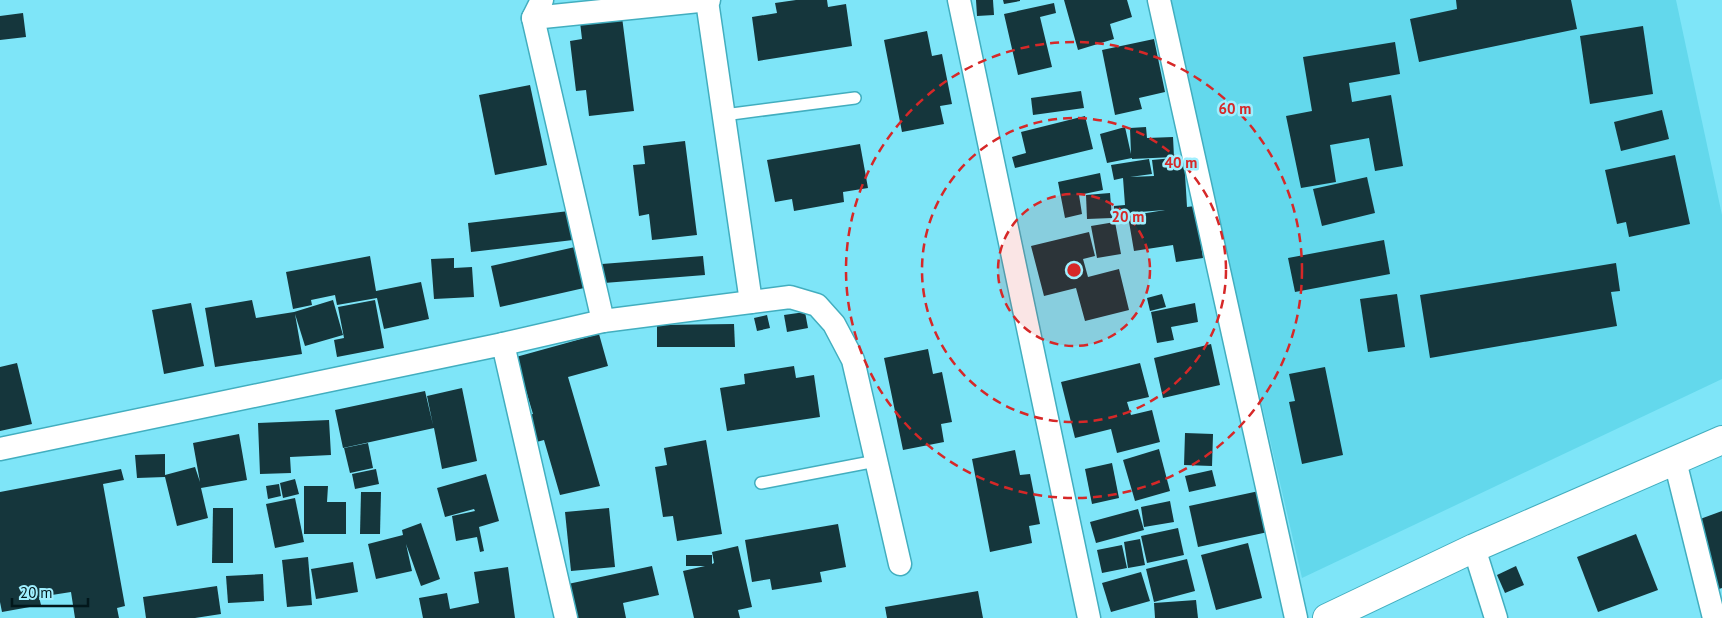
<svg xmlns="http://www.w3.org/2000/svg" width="1722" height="618" viewBox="0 0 1722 618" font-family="'PT Sans',sans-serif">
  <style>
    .built { fill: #63d8ec }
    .building { fill: #15363c }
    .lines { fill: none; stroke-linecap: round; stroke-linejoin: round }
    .service-casing { stroke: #42aebf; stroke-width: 14 }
    .minor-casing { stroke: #42aebf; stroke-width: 25 }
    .secondary-casing { stroke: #42aebf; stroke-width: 30 }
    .service { stroke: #fff; stroke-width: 11 }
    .minor { stroke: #fff; stroke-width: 22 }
    .secondary { stroke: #fff; stroke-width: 28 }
    .ring { fill: none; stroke: #d62828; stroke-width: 2.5; stroke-dasharray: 9 6 }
    .centre { fill: #d62828; stroke: #a0effe; stroke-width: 2.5 }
    .ring-label { font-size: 15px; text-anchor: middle; font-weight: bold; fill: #d62828; stroke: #a0effe; stroke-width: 5; stroke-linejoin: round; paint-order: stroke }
  </style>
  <rect width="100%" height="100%" fill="#7ee5f8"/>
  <polygon class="built" points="1168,0 1676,0 1722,215 1722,379 1302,578"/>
  <g class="building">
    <polygon points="796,0 827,0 828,7 846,4 852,46 758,61 752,17 777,13 775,3"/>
    <polygon points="976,0 993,0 994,15 977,16"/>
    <polygon points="1003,0 1020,0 1020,1 1004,4"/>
    <polygon points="1064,0 1127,0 1132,17 1110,24 1114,39 1078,50"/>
    <polygon points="1456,0 1571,0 1577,29 1419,62 1410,19 1457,9"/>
    <polygon points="1054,3 1056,13 1040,17 1052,67 1018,75 1004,14"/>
    <polygon points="23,13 26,37 0,40 0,16"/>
    <polygon points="622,17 634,111 589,116 586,90 576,91 570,41 582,39 580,22"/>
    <polygon points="1643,26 1653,94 1590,104 1580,36"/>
    <polygon points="927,31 932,56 942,54 952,104 940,106 944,124 902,132 884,40"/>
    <polygon points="1154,39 1165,92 1139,98 1142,109 1115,115 1102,50"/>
    <polygon points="1395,42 1400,74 1349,83 1352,102 1391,95 1403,166 1375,171 1369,138 1330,145 1336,182 1301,188 1286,116 1312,111 1303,57"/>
    <polygon points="530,85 547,165 495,175 479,95"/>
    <polygon points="1081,91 1084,108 1033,115 1031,98"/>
    <polygon points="1662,110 1669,139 1621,151 1614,122"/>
    <polygon points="1085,116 1093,149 1015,168 1012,157 1026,153 1021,132"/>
    <polygon points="1125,127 1131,154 1130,128 1146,127 1147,138 1173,137 1174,157 1132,159 1132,158 1107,163 1100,134"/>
    <polygon points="685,141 697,235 652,240 649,214 639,216 633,165 645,164 643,146"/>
    <polygon points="860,144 868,188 843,192 844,202 794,211 792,199 775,202 767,160"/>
    <polygon points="1675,155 1690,224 1629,237 1626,222 1617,224 1605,170"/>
    <polygon points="1184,157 1187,207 1195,206 1203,258 1176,262 1173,245 1134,251 1128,216 1165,210 1114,214 1114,206 1125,205 1123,178 1114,180 1111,165 1149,159 1152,174 1130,177 1154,176 1152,160"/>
    <polygon points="1100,173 1103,190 1079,195 1082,214 1065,218 1058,182"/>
    <polygon points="1367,177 1375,213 1322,226 1313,189"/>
    <polygon points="1110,193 1112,218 1087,219 1086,195"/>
    <polygon points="569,211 573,240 471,252 468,223"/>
    <polygon points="1115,222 1121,254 1097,258 1091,226"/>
    <polygon points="1089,232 1095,256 1083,259 1088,277 1119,269 1129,310 1085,321 1076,288 1044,296 1031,246"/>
    <polygon points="1384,240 1390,274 1295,292 1288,258"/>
    <polygon points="575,247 584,288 500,307 491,266"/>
    <polygon points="370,256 376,291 421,282 429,319 384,329 377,298 337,305 335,295 311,300 312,305 293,309 286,272"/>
    <polygon points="703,256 705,275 604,283 602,264"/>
    <polygon points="454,258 454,268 472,267 474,297 434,299 431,259"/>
    <polygon points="1616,263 1620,291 1611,292 1617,326 1430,358 1420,295"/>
    <polygon points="1162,294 1166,307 1150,311 1147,298"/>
    <polygon points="1397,294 1405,347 1368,352 1360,299"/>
    <polygon points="252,300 256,318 294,312 333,300 343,335 305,346 295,314 302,354 215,367 205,308"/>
    <polygon points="375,300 384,348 337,357 334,340 344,338 338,307"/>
    <polygon points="191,303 204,366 164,374 152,310"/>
    <polygon points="1195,303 1198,322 1171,327 1174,340 1157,343 1151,312"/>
    <polygon points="805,312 808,328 787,332 784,315"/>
    <polygon points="767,315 770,328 757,331 754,318"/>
    <polygon points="734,324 735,347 657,347 657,325"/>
    <polygon points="599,334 608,366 568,377 600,486 560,495 544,440 529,444 522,417 533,414 516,357"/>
    <polygon points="1211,344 1220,385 1163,398 1154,358"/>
    <polygon points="928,349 933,374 942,372 952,422 941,424 944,442 903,450 884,358"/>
    <polygon points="17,363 32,424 0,431 0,367"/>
    <polygon points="1140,363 1149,397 1127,402 1131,415 1152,410 1160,442 1117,453 1111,429 1075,438 1061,382"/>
    <polygon points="794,366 796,378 814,375 820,417 727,431 720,388 745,384 744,374"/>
    <polygon points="1325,367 1343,455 1302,464 1289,402 1295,401 1289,374"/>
    <polygon points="462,388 477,461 442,469 434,428 343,448 335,410 425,391 433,425 427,396"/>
    <polygon points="329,420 331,455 290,457 291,473 260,474 258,423"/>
    <polygon points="1185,433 1213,434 1212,466 1184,465"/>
    <polygon points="239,434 247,480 201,488 208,518 177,526 165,477 137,478 135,455 165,454 165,475 195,467 200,482 193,443"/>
    <polygon points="706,440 722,534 677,541 673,516 663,517 655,467 667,465 664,448"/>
    <polygon points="368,443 373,468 350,473 344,448"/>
    <polygon points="1159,449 1170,491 1135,501 1123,460"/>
    <polygon points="1015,450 1020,475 1030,474 1040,524 1029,526 1032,543 990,552 972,459"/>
    <polygon points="1112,463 1119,498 1092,504 1085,469"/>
    <polygon points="121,469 124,480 103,484 125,606 117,608 119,618 75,618 71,592 39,597 41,605 2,612 0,602 0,492"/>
    <polygon points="376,469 379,484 355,489 352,474"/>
    <polygon points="1212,470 1216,486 1189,492 1185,476"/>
    <polygon points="486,474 499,521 479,527 484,551 480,552 477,537 456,541 452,516 475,511 474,509 445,517 437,488"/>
    <polygon points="295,479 299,494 283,498 280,483"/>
    <polygon points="279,484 281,496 268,499 266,486"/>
    <polygon points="304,486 328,486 327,502 346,502 346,534 304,534"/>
    <polygon points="1259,491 1268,532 1198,547 1189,506"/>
    <polygon points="361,492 381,492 380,534 360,534"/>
    <polygon points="295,498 304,542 275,548 266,504"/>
    <polygon points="1170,501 1174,522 1144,527 1141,507"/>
    <polygon points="213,508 233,508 233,563 212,563"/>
    <polygon points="609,508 615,567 571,571 565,512"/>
    <polygon points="1138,509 1144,530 1096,543 1090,522"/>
    <polygon points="1722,511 1722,588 1716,590 1692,522"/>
    <polygon points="421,523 440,579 421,586 406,544 412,571 376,579 368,544 403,535 402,530"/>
    <polygon points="838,524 846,567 820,572 822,582 772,590 770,579 752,582 745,540"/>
    <polygon points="1178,528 1184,555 1147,563 1141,536"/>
    <polygon points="1636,534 1658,590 1598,612 1577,557"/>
    <polygon points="1140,539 1145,565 1128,568 1124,542"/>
    <polygon points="1248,543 1262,598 1216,610 1201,555"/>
    <polygon points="1122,545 1127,568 1102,573 1097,550"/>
    <polygon points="738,546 752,607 738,610 740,618 694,618 683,571 705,566 686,566 686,555 712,555 712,564 714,563 712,552"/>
    <polygon points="308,557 312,605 287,607 282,560"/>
    <polygon points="1187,559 1195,591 1154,602 1146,569"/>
    <polygon points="353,562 358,592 316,599 311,569"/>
    <polygon points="652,566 659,595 623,603 626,618 575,618 568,584"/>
    <polygon points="1516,566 1524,585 1505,593 1497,575"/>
    <polygon points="508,567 515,618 423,618 419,598 447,593 450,609 479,603 474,572"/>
    <polygon points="1141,572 1150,601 1111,612 1102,583"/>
    <polygon points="263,574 264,601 228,603 226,576"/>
    <polygon points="217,586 221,614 195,618 146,618 143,597"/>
    <polygon points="978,591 983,618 887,618 885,607"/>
    <polygon points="1196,600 1198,618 1155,618 1154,603"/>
  </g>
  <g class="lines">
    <defs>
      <g id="service">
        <polyline points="724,115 855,98"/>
        <polyline points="761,483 876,461"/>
      </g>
      <g id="minor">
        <polyline points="542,0 533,18 603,321"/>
        <polyline points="959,0 1089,618"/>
        <polyline points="1159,0 1296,618"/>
        <polyline points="707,1 751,302"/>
        <polyline points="533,18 709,0"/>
        <polyline points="503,344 603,321 790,297 817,305 834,324 853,360 900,564"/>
        <polyline points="0,449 503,344 566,618"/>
        <polyline points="1675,461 1714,618"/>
        <polyline points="1474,548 1496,618"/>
      </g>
      <polyline id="secondary" points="1327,618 1474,548 1722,440"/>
    </defs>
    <use href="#service" class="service-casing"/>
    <use href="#minor" class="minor-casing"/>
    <use href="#secondary" class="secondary-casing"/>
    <use href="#service" class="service"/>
    <use href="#minor" class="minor"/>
    <use href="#secondary" class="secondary"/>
  </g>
  <circle cx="1074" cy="270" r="76" fill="#d62828" fill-opacity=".12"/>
  <g class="ring">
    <circle cx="1074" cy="270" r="76"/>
    <circle cx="1074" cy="270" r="152"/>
    <circle cx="1074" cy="270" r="228"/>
  </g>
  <circle cx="1074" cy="270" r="8" class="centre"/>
  <g class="ring-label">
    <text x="1235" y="114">60 m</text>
    <text x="1181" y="168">40 m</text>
    <text x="1128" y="222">20 m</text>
  </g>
  <path d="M12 598v8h76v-8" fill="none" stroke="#02171b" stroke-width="2.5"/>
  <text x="20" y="598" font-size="15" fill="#02171b" stroke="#a0effe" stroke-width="4" paint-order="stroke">20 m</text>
</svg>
